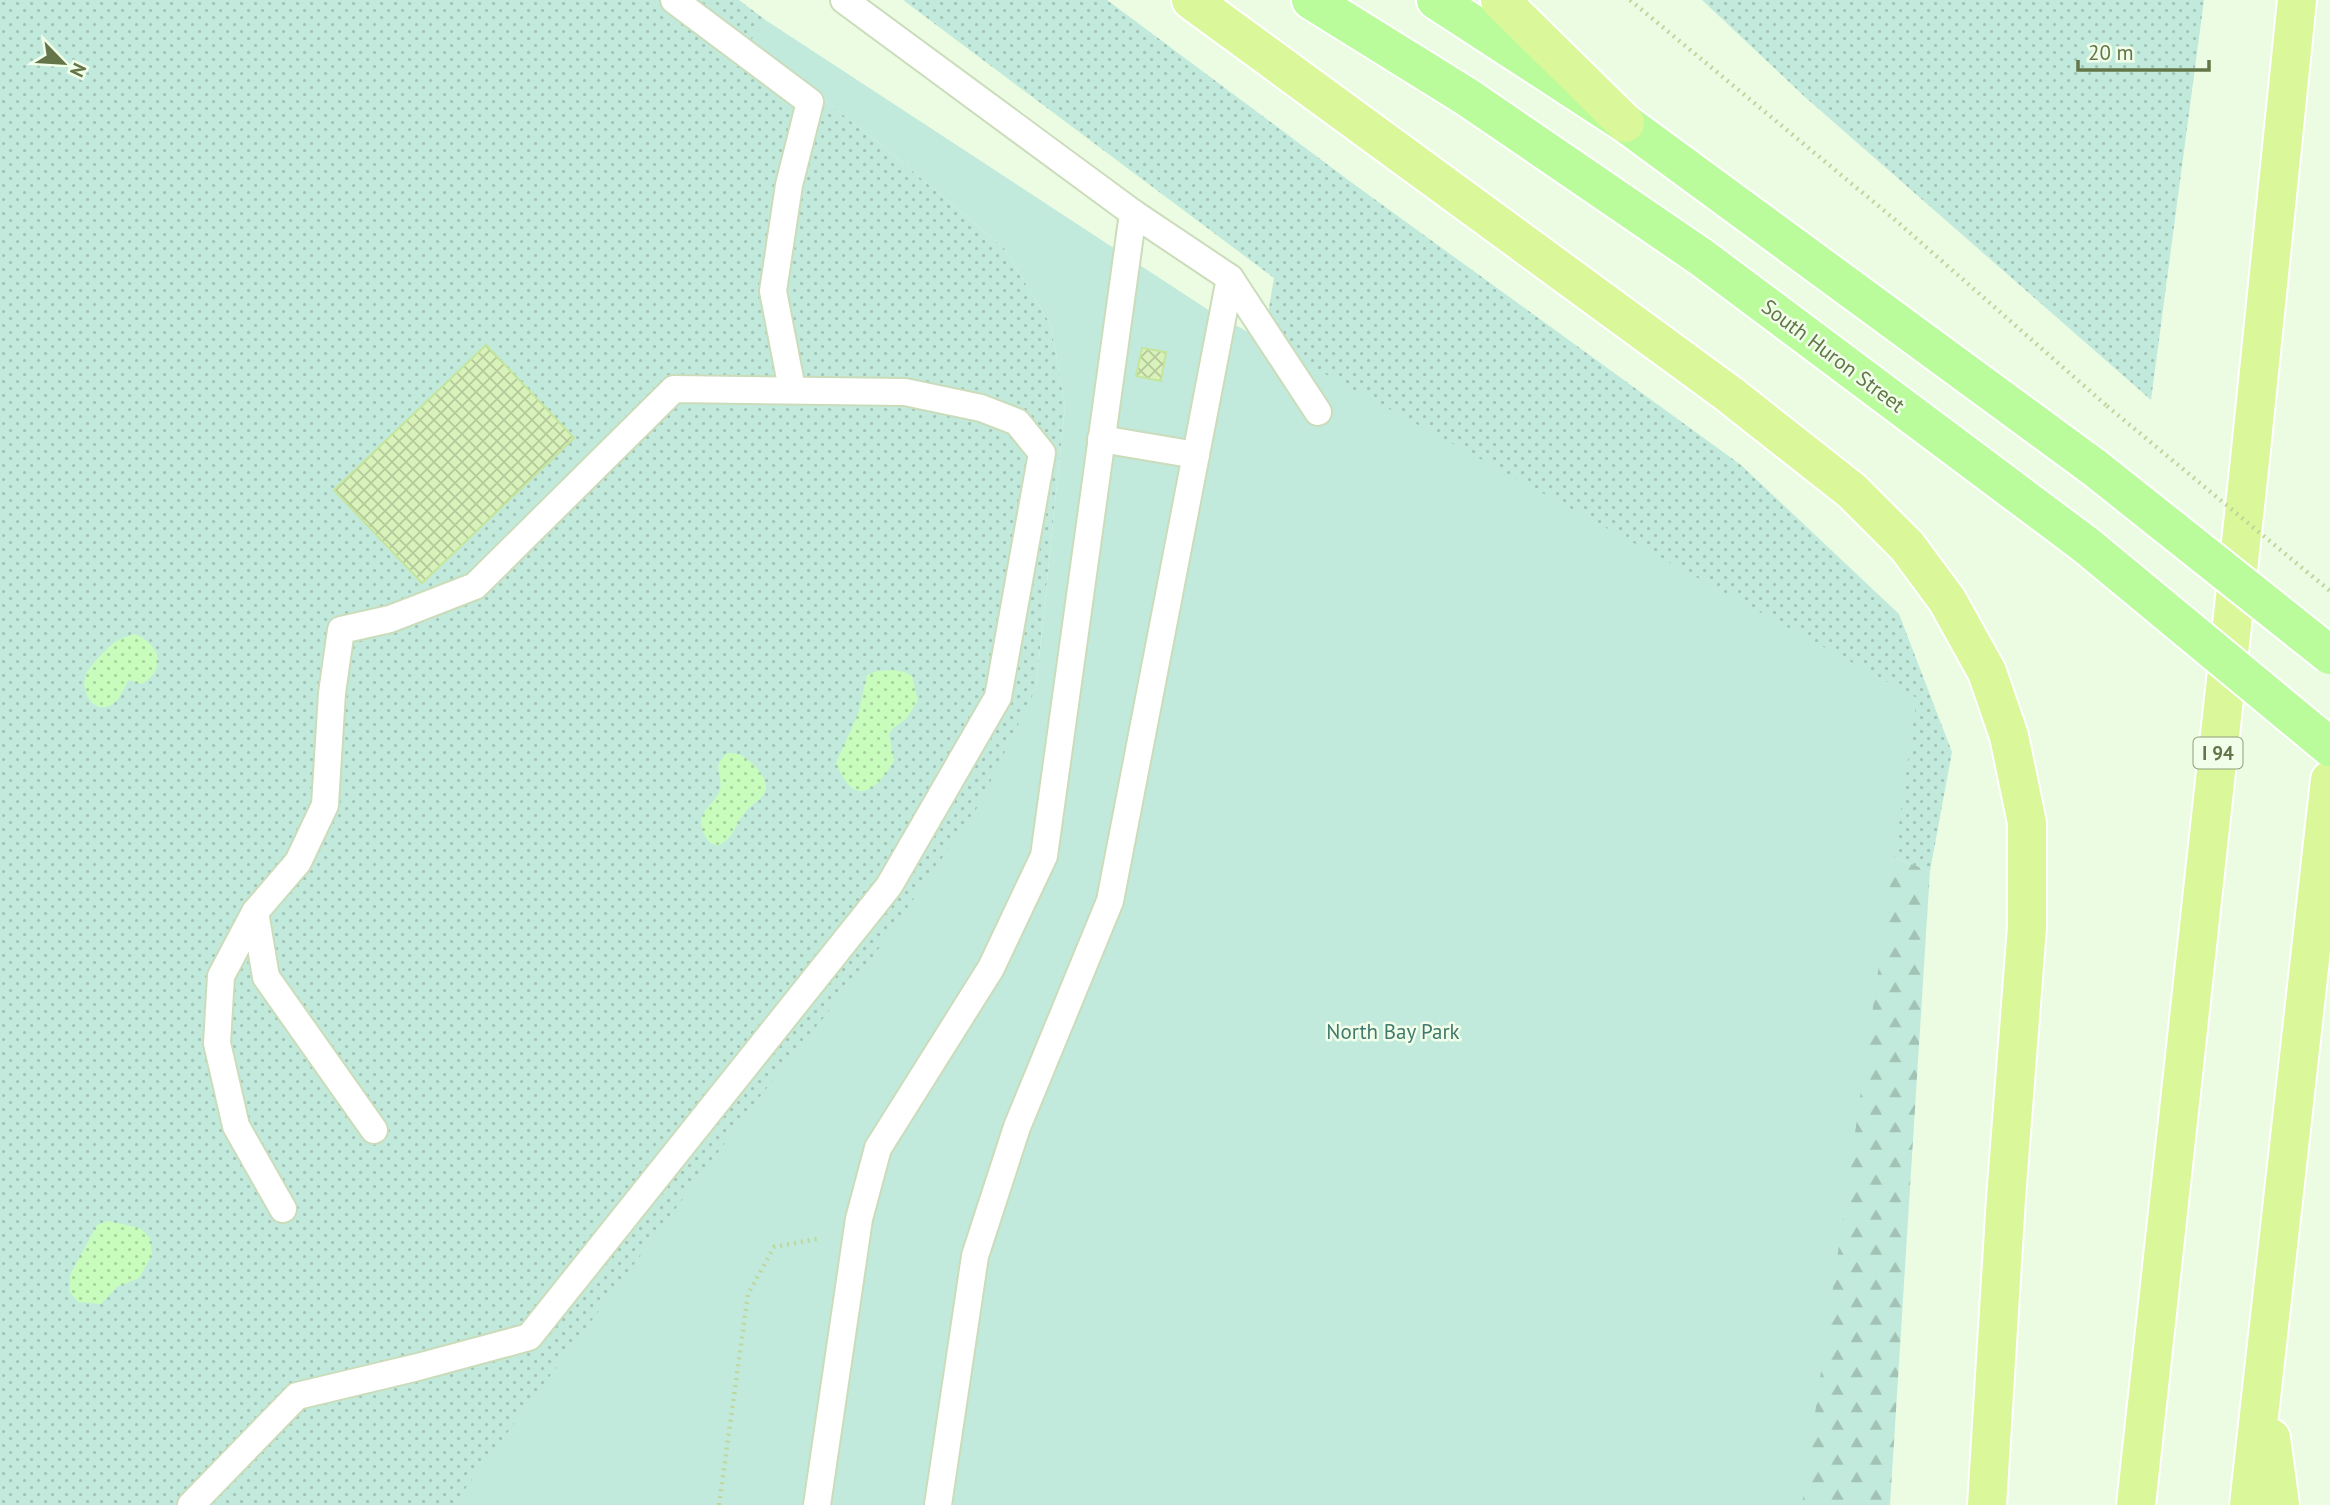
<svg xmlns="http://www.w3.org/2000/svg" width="2330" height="1505" viewBox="0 0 2330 1505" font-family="'PT Sans',sans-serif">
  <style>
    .grass { fill: url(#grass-dots) }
    .forest { fill: url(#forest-firs) }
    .sand { fill: url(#sand-dots) }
    .green { fill: #c2eadc }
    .building { fill: url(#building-cross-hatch); stroke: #c5e59b; stroke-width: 2 }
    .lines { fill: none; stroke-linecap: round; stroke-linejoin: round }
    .lane-casing { stroke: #cadcba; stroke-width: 30 }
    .primary-casing { stroke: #fff; stroke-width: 42 }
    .highway-casing { stroke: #fff; stroke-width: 42 }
    .path { stroke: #bed79e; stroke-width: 4.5; stroke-dasharray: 2 5; stroke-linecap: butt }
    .lane { stroke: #fff; stroke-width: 26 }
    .primary { stroke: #bafb9b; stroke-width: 38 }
    .highway { stroke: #daf799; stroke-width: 38 }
    .primary-bridge-casing { stroke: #fff; stroke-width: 42; stroke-linecap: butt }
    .path-bridge { stroke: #bed79e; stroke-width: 4.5; stroke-dasharray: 2 5; stroke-linecap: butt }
    .primary-bridge { stroke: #bafb9b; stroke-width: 38 }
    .labels { text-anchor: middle; stroke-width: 5; stroke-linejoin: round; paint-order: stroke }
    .shield { fill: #f1ffea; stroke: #8e9e79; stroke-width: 2 }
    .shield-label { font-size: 19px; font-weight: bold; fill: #637549 }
    .street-label { font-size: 21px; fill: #637549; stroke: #f1ffea }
    .park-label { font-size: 21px; fill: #417a6d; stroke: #f1ffea }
  </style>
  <defs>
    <pattern id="grass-dots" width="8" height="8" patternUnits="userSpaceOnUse" patternTransform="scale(1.75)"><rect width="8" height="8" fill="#c2eadc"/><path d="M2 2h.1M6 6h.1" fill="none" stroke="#a1c2b4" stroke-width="1.8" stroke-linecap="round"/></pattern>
    <pattern id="forest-firs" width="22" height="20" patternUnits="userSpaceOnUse" patternTransform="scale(1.75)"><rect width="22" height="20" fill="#c2eadc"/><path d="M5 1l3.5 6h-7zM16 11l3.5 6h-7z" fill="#a1c2b4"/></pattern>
    <pattern id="sand-dots" width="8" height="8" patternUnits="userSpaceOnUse" patternTransform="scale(1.75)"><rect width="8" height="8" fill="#c8fcbd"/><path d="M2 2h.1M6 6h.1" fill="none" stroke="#a6d19c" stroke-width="1.8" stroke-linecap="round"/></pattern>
    <pattern id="building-cross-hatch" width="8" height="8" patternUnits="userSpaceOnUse" patternTransform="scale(1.75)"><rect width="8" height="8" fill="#d9f2bb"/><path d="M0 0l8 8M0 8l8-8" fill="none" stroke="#b4c99a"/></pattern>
  </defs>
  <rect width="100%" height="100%" fill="#ecfce3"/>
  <g class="grass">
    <polygon points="0,0 739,0 767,21 750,42 878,142 1004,248 1051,325 1065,406 1036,688 742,1505 0,1505"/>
    <polygon points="903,0 1107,0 1355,185 1741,465 1899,614 1952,752 1930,871 1826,832 1162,936 1274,278"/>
    <polygon points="1702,0 2204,0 2151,400 1805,97"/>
  </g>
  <polygon class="forest" points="1826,832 1930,871 1890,1505 1518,1505"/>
  <g class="sand">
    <path d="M135,634C160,645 168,668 142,684L129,680C123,688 120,702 109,706C91,713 80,689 86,674C88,668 109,646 115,642C121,638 129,636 135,634Z"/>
    <path d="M892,670L905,672L912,676L918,701L906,719L892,729L889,735L894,761C874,794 854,807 836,763L858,714L867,675L877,671Z"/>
    <path d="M727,753C730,753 735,753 738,754C748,757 767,776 766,787C765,798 755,802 749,808C735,821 736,838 717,846L709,842C705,836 701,830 701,822C701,809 717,802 720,789C723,774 711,767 727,753Z"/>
    <polygon points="108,1221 140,1228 150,1238 152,1255 139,1278 117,1287 101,1304 78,1302 69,1291 70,1275 97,1225"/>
  </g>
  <polygon class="green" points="767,21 1210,311 1917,698 1802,1505 453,1505 761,1095 875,954 979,805 1036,688 1065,406 1051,325 1004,248 878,142 749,42"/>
  <g class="building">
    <polygon points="486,345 574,438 422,583 334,490"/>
    <polygon points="1142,348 1166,352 1161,381 1136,376"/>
  </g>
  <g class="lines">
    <defs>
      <g id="lane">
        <polyline points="674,0 810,102 789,185 773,291 792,389"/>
        <polyline points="844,0 1133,213 1230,278 1318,412"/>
        <polyline points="1101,439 1196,455"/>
        <polyline points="255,912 266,977 374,1130"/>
        <polyline points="191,1505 297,1396 418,1367 529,1337 889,886 998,697 1042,453 1017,422 981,408 905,392 674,389 475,586 390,619 341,630 332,693 325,805 298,862 255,912 221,976 217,1043 236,1126 283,1209"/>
        <polyline points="817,1505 859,1219 878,1148 991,968 1044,856 1133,213"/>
        <polyline points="938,1505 975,1256 1017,1127 1110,901 1230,278"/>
      </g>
      <g id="primary">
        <polyline points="1311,0 1467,97 1701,257 2086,545"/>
        <polyline points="1436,0 1625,123 2095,468"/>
      </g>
      <g id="highway">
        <polyline points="1191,0 1729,394 1852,491 1907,546 1947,600 1987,672 2009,736 2027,823 2027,927 2006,1198 1987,1505"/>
        <polyline points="1500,0 1625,123"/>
        <polyline points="2271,1438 2280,1505"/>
        <polyline points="2136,1505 2250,460 2297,0"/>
        <polyline points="2249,1505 2330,780"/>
      </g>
    </defs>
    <use href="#lane" class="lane-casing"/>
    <use href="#primary" class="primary-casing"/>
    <use href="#highway" class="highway-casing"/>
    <g class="path">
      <polyline points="1630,0 1893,218 2107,406"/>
      <polyline points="719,1505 748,1294 774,1247 821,1238"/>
    </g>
    <use href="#lane" class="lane"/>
    <use href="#primary" class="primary"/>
    <use href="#highway" class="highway"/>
    <defs>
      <g id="primary-bridge">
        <polyline points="2095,468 2330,655"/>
        <polyline points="2086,545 2330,747"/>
      </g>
    </defs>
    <use href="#primary-bridge" class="primary-bridge-casing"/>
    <polyline class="path-bridge" points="2107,406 2330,591"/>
    <use href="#primary-bridge" class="primary-bridge"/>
  </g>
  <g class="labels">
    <rect class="shield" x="2193.5" y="737.5" width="49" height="31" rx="5"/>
    <g class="shield-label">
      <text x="2218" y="760">I 94</text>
    </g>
    <g class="street-label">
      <text transform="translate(1833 356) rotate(37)" y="7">South Huron Street</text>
    </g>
    <g class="park-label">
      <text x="1393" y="1039">North Bay Park</text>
    </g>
  </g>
  <g transform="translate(63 63) rotate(115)" stroke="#f1ffea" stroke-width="5" paint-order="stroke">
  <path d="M0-5L12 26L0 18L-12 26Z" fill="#637549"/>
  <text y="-10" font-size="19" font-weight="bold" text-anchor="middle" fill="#637549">N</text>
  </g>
  <path d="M2078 60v10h131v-10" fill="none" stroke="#637549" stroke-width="3.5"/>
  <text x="2088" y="60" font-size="21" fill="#637549" stroke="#f1ffea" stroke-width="5" paint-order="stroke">20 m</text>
</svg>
